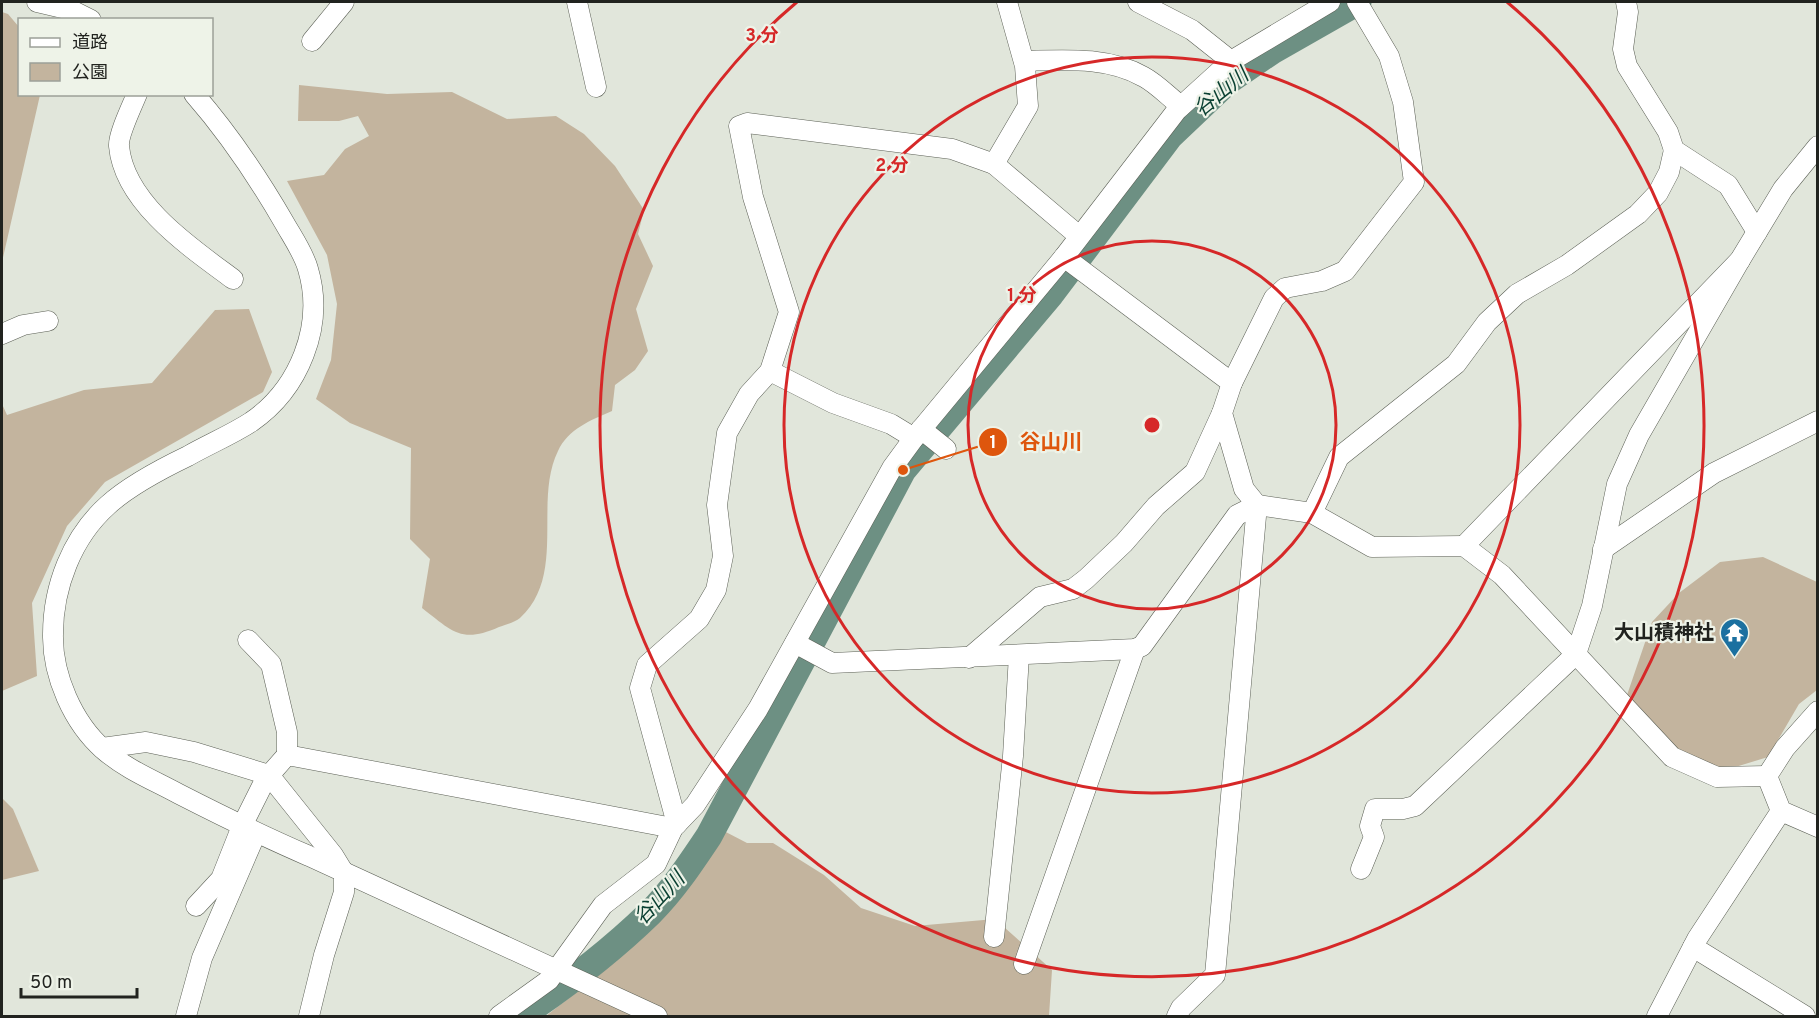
<svg xmlns="http://www.w3.org/2000/svg" width="1819" height="1018" viewBox="0 0 1819 1018" font-family="Overpass,'Noto Sans JP',sans-serif">
  <style>
    .green { fill: #c3b49e }
    .lines { fill: none; stroke-linecap: round; stroke-linejoin: round }
    .river { stroke: #6d9083; stroke-width: 27 }
    .minor-casing { stroke: #5c6056; stroke-width: 21 }
    .minor { stroke: #fff; stroke-width: 20 }
    .ring { fill: none; stroke: #d62828; stroke-width: 3 }
    .labels { text-anchor: middle; stroke-width: 4.5; stroke-linejoin: round; paint-order: stroke }
    .poi-label { font-size: 20px; font-weight: bold; fill: #21231f; stroke: #eef3e8; text-anchor: end }
    .water-label { font-size: 21px; font-style: italic; fill: #093f31; stroke: #eef3e8 }
    .centre { fill: #d62828; stroke: #eef3e8; stroke-width: 3 }
    .ring-label { font-size: 18px; text-anchor: middle; font-weight: bold; fill: #d62828; stroke: #eef3e8; stroke-width: 4.5; stroke-linejoin: round; paint-order: stroke }
    .leader { fill: none; stroke: #de560d; stroke-width: 2 }
    .callout-dot { fill: #de560d; stroke: #eef3e8; stroke-width: 2 }
    .mark-label { font-size: 18px; text-anchor: middle; font-weight: bold; fill: #fff }
    .callout-label { font-size: 21px; text-anchor: middle; font-weight: bold; fill: #de560d; stroke: #eef3e8; stroke-width: 4.5; stroke-linejoin: round; paint-order: stroke }
  </style>
  <rect width="100%" height="100%" fill="#e1e6db"/>
  <g class="green">
    <polygon points="2,12 8,14 19,27 20,94 40,95 2,262"/>
    <path d="M299,85L387,94L452,92L507,119L556,116L584,134L615,166L644,210L638,234L653,266L636,309L648,351L635,370L615,385L612,411C591,420 568,429 558,451C533,502 567,575 520,618C515,622 505,625 499,627C461,644 452,631 422,608L430,559L410,539L411,448L350,423L316,399L331,360L337,304L327,255L287,181L324,175L345,149L369,136L358,116L339,121H298Z"/>
    <polygon points="249,309 272,372 263,392 105,482 67,526 32,603 37,676 2,691 2,404 7,415 84,390 152,383 215,310"/>
    <polygon points="1763,557 1817,582 1817,690 1799,704 1768,757 1719,772 1675,751 1626,698 1652,622 1679,593 1720,562"/>
    <polygon points="2,798 13,809 39,871 2,880"/>
    <polygon points="722,830 747,843 773,843 824,875 861,908 915,926 995,919 1052,970 1049,1016 546,1016 611,965 686,890"/>
  </g>
  <g class="lines">
    <path class="river" d="M521,1016C565,986 611,951 650,913C673,890 691,863 709,836L903,470L1051,294L1170,136L1228,81L1272,51L1358,2"/>
    <defs>
      <g id="minor">
        <polyline points="37,2 71,10 91,20"/>
        <polyline points="577,2 596,87"/>
        <polyline points="1007,2 1025,66 1028,106 994,164 1079,236"/>
        <polyline points="1138,2 1192,30 1231,61"/>
        <polyline points="1626,2 1628,12 1623,49 1627,66 1668,132 1674,150 1728,185 1757,232"/>
        <polyline points="312,41 344,2"/>
        <path d="M1024,61C1064,60 1107,56 1144,77C1157,84 1169,97 1181,106"/>
        <path d="M137,94C132,106 118,135 119,146C124,203 191,248 233,279"/>
        <path d="M194,94C229,134 259,179 285,224C293,238 304,254 308,269C325,326 299,389 251,422C231,435 209,444 188,456C161,469 130,485 108,505C72,537 53,587 53,634C52,675 73,723 104,750C126,769 153,780 179,794C222,816 265,837 309,856C425,909 541,962 657,1016"/>
        <polyline points="1064,257 1232,383 1222,413 1244,489 1257,505 1215,975 1181,1008 1177,1016"/>
        <polyline points="2,334 23,325 48,321"/>
        <polyline points="770,371 833,403 891,424 914,438"/>
        <polyline points="1232,383 1274,298 1285,288 1322,281 1345,271 1414,182 1403,102 1389,56 1357,2"/>
        <polyline points="921,429 946,449"/>
        <polyline points="1312,513 1339,457 1456,364 1487,322 1517,294 1567,265 1638,214 1658,193 1669,172 1674,150"/>
        <polyline points="1464,546 1740,260 1783,189 1818,146"/>
        <polyline points="1603,549 1714,473 1818,421"/>
        <polyline points="248,640 271,664 287,732 287,755"/>
        <polyline points="795,643 832,663 1135,649 1142,646 1237,515 1257,505 1312,513 1372,547 1464,546 1502,575 1672,757 1717,777 1767,776"/>
        <polyline points="969,658 1040,597 1073,589 1086,579 1124,543 1156,506 1195,472 1222,413"/>
        <polyline points="102,748 146,742 194,752 269,775 333,855 344,873 344,892 324,955 309,1016"/>
        <polyline points="1767,776 1785,748 1818,711"/>
        <polyline points="1767,776 1781,811 1818,827"/>
        <polyline points="677,824 640,688 647,665 699,619 716,590 723,556 717,505 727,433 749,394 770,371 789,312 753,197 739,126 747,123 952,149 994,164"/>
        <polyline points="1361,869 1374,837 1370,826 1375,809 1403,809 1415,806 1576,654 1592,606 1617,484 1639,435 1740,260"/>
        <polyline points="196,906 221,879 242,826 265,780 287,755 673,828"/>
        <polyline points="994,937 1013,756 1019,655"/>
        <polyline points="1693,947 1805,1016"/>
        <polyline points="1024,964 1135,649"/>
        <polyline points="186,1016 202,958 256,833"/>
        <polyline points="499,1016 549,980 603,905 656,864 673,828 695,805 758,709 892,468 914,438 1064,257 1177,110 1231,61 1330,2"/>
        <polyline points="1657,1016 1697,939 1781,811"/>
      </g>
    </defs>
    <use href="#minor" class="minor-casing"/>
    <use href="#minor" class="minor"/>
  </g>
  <g class="ring">
    <circle cx="1152" cy="425" r="184"/>
    <circle cx="1152" cy="425" r="368"/>
    <path d="M1507 2A552 552 0 1 1 797 2"/>
  </g>
  <defs>
    <symbol id="temple-pin" viewBox="-11 -11 22 30"><path d="M0 17L-7.5 6A9.5 9.5 0 1 1 7.5 6Z" fill="#1b70a0" stroke="#eef3e8"/><path d="M0-6L5-2H3V0L6.5 2.5H4V6H1.5V3h-3V6H-4V2.5H-6.5L-3 0V-2H-5Z" fill="#fff"/></symbol>
  </defs>
  <g fill-rule="evenodd">
    <use href="#temple-pin" x="1718" y="616" width="33" height="45"/>
  </g>
  <g class="labels">
    <g class="poi-label">
      <text x="1714" y="639">大山積神社</text>
    </g>
    <g class="water-label">
      <text transform="translate(1221 92) rotate(-39)" y="7">谷山川</text>
      <text transform="translate(659 898) rotate(-47)" y="7">谷山川</text>
    </g>
  </g>
  <circle cx="1152" cy="425" r="9" class="centre"/>
  <g class="ring-label">
    <text x="762" y="41">3 分</text>
    <text x="892" y="171">2 分</text>
    <text x="1022" y="301">1 分</text>
  </g>
  <path class="leader" d="M903 470L993 442"/>
  <g class="callout-dot">
    <circle cx="903" cy="470" r="6"/>
    <circle cx="993" cy="442" r="15"/>
  </g>
  <g class="mark-label">
    <text x="993" y="448">1</text>
  </g>
  <g class="callout-label">
    <text x="1051" y="449">谷山川</text>
  </g>
  <rect width="1819" height="1018" fill="none" stroke="#21231f" stroke-width="6"/>
  <rect x="18" y="18" width="195" height="78" fill="#eef3e8" stroke="#9ca098" stroke-width="1.5"/>
  <rect x="30" y="38" width="30" height="9" fill="#ffffff" stroke="#9ca098" stroke-width="1.5"/>
  <text x="72" y="48" font-size="18" fill="#21231f">道路</text>
  <rect x="30" y="63" width="30" height="18" fill="#c3b49e" stroke="#9ca098" stroke-width="1.5"/>
  <text x="72" y="78" font-size="18" fill="#21231f">公園</text>
  <path d="M21 988v9h116v-9" fill="none" stroke="#21231f" stroke-width="3"/>
  <text x="30" y="988" font-size="18" fill="#21231f" stroke="#eef3e8" stroke-width="4.5" paint-order="stroke">50 m</text>
</svg>
